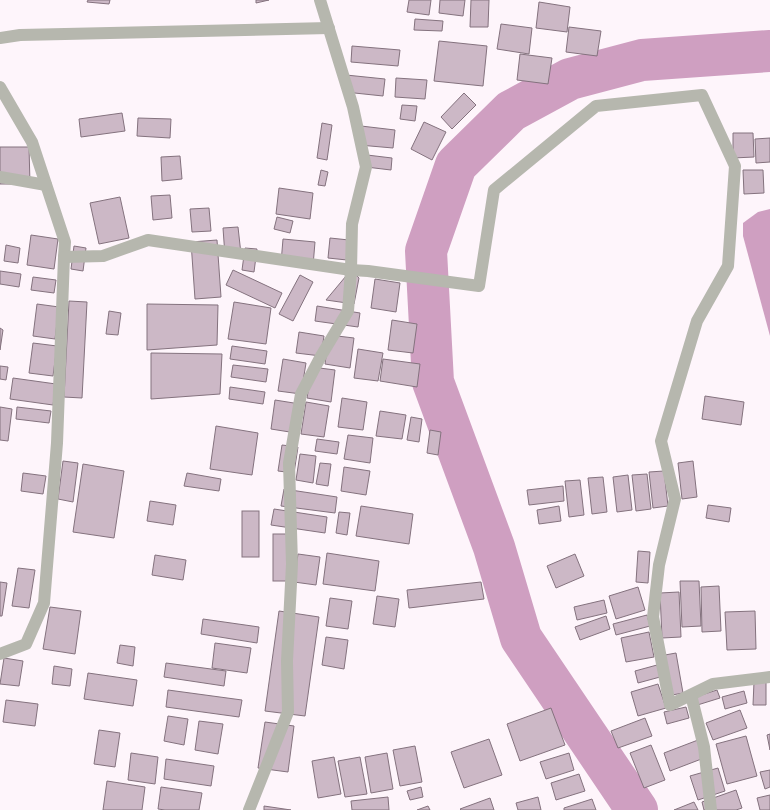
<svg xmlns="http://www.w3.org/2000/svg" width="770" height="810" viewBox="0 0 770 810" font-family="Spectral,serif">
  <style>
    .water { fill: #cf9fc1 }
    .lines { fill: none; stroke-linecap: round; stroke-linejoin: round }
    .river { stroke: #cf9fc1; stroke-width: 42 }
    .building { fill: #ccb8c6; stroke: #84727e }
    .minor { stroke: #b6b7ae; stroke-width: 12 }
  </style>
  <rect width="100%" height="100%" fill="#fef5fb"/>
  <polygon class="water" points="770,209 770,336 743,236 743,223 758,212"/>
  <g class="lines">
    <polyline class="river" points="637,810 521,638 494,547 433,382 426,251 456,165 511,111 570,79 642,60 770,51"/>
  </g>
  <g class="building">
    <polygon points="88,0 110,0 109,4 87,2"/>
    <polygon points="256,0 269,0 256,3"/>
    <polygon points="409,0 431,0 429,15 407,12"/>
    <polygon points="440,0 465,0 463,16 439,13"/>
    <polygon points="471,0 489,0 488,27 470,27"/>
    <polygon points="539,2 570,7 567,32 536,28"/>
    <polygon points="415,19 443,21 442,31 414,30"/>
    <polygon points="501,24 532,28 529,54 497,49"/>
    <polygon points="569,27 601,31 597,56 566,52"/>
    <polygon points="439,41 487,46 483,86 434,81"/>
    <polygon points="352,46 400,50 398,66 351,62"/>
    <polygon points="520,54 552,58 548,84 517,80"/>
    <polygon points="346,75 385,79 383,96 345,92"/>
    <polygon points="396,78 427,80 425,99 395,97"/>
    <polygon points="464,93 476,105 452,129 441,117"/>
    <polygon points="402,105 417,106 415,121 400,119"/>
    <polygon points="122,113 125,131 81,137 79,119"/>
    <polygon points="138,118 171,119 170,138 137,136"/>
    <polygon points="424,122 446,132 432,160 411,149"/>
    <polygon points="322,123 332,125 327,160 317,158"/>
    <polygon points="361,126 395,130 393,148 359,145"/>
    <polygon points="733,133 753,133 754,157 733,158"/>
    <polygon points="770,138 770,162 756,163 755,139"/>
    <polygon points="0,147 29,147 30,184 0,184"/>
    <polygon points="367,155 392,158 391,170 366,167"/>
    <polygon points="180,156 182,179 162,181 161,157"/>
    <polygon points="321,170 328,172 325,186 318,185"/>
    <polygon points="743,170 763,170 764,193 744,194"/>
    <polygon points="279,188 313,193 310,219 276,214"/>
    <polygon points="170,195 172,218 153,220 151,196"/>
    <polygon points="120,197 129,238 99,244 90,203"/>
    <polygon points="209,208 211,231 192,232 190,209"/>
    <polygon points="277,217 293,221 290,233 274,229"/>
    <polygon points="238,227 241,254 225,256 223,228"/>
    <polygon points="31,235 58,239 54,269 27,265"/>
    <polygon points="330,238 349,240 347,260 328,258"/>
    <polygon points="283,239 315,242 313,266 281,263"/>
    <polygon points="217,240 221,297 195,299 191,242"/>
    <polygon points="6,245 20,248 18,263 4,261"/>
    <polygon points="74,246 86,248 83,271 71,269"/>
    <polygon points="245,248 257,249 254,272 242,270"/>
    <polygon points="233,270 282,293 275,308 226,285"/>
    <polygon points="351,270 359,278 354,304 326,300"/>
    <polygon points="0,271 21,274 19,287 0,284"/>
    <polygon points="300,275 313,282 293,321 279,314"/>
    <polygon points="33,277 56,280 54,293 31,290"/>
    <polygon points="375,279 400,283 396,312 371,308"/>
    <polygon points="69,301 87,302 82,398 64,397"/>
    <polygon points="234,302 271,308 266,344 228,339"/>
    <polygon points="37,304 59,307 55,339 33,336"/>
    <polygon points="147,304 218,305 217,345 147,350"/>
    <polygon points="317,306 360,313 358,327 315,321"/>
    <polygon points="109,311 121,313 118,335 106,334"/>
    <polygon points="392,320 417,324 413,353 388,350"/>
    <polygon points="0,328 3,330 0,350"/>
    <polygon points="299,332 324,336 321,356 296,353"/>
    <polygon points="329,335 354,338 350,368 325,364"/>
    <polygon points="33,343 57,346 53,376 29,373"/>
    <polygon points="232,346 267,351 265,364 230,359"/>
    <polygon points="358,349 383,353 378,381 354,378"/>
    <polygon points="151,353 222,354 220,394 151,399"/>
    <polygon points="283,359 306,363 301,394 278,391"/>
    <polygon points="383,359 420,364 417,387 380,381"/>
    <polygon points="233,365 268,369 266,382 231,377"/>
    <polygon points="0,366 8,367 6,380 0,379"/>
    <polygon points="312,367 335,370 331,402 307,398"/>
    <polygon points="13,378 56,384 53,405 10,399"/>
    <polygon points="230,387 265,392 263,404 229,399"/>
    <polygon points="705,396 744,402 741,425 702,419"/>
    <polygon points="342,398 367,402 363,430 338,427"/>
    <polygon points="275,400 300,404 296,433 271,429"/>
    <polygon points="306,402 329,406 324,437 301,434"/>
    <polygon points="0,407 12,409 8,441 0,440"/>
    <polygon points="17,407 51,411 49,423 16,419"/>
    <polygon points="380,411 406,415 402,439 376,436"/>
    <polygon points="411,417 422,419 419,442 407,440"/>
    <polygon points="216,426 258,433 252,475 210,469"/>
    <polygon points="430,430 441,432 438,455 427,453"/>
    <polygon points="348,435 373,438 370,463 344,459"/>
    <polygon points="317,439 339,442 337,454 315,451"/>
    <polygon points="282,445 298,447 294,473 278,471"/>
    <polygon points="300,454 316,456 313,483 296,480"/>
    <polygon points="63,461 78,463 73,502 58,499"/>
    <polygon points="693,461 697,497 682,499 678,463"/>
    <polygon points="320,463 331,464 328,486 316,484"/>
    <polygon points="83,464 124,471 114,538 73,532"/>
    <polygon points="344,467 370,471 366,495 341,491"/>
    <polygon points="664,471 668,506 653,508 649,472"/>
    <polygon points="23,473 46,476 43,494 21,491"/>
    <polygon points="187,473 221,479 219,491 184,486"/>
    <polygon points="647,474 651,509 636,511 632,475"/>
    <polygon points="628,475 632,510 617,512 613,477"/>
    <polygon points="603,477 607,512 592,514 588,478"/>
    <polygon points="580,480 584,515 569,517 565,481"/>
    <polygon points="563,486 564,501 529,505 527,490"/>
    <polygon points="284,489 337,497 335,513 281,506"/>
    <polygon points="150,501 176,505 173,525 147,521"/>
    <polygon points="708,505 731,508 729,522 706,518"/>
    <polygon points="361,506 413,514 409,544 356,536"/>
    <polygon points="559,506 561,521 539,524 537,510"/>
    <polygon points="274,509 327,517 325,533 271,525"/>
    <rect x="242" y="511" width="17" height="46"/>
    <polygon points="339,512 350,513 347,535 336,533"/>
    <rect x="273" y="534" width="17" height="47"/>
    <polygon points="638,551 650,552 648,583 636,582"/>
    <polygon points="327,553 379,561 375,591 323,584"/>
    <polygon points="298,554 320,557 316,585 294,582"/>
    <polygon points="575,554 584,576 556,588 547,566"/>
    <polygon points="155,555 186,560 183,580 152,575"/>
    <polygon points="18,568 35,570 29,608 12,606"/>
    <polygon points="680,581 699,581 701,626 682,627"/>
    <polygon points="0,582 7,583 2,616 0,616"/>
    <polygon points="481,582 484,599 409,608 407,590"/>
    <polygon points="719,586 721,631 702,632 701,587"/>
    <polygon points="638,587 645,610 616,619 609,596"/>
    <polygon points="679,592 681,637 662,638 660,593"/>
    <polygon points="377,596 399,599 395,627 373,624"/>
    <polygon points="330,598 352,601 348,629 326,626"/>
    <polygon points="604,600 607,613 577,620 574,607"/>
    <polygon points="50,607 81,611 75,654 43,649"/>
    <polygon points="279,611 319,617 305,716 265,711"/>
    <polygon points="755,611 756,649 727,650 725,612"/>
    <polygon points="647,615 650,626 616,635 613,624"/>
    <polygon points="606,616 610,629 580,640 575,627"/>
    <polygon points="203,619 259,627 257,643 201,634"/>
    <polygon points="649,632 654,657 626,662 621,638"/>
    <polygon points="326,637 348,640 344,669 322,665"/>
    <polygon points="215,643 251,648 247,673 212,668"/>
    <polygon points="120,645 135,647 133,666 117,663"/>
    <polygon points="676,653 683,693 672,695 665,655"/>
    <polygon points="4,658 23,661 19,686 0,684"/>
    <polygon points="166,663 226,671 224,686 164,677"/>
    <polygon points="657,665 660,677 638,683 635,671"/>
    <polygon points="54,666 72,669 70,686 52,684"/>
    <polygon points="88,673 137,680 133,706 84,699"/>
    <polygon points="754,682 766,682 766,705 753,705"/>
    <polygon points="658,684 666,708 638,716 631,692"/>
    <polygon points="168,690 242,700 239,717 166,707"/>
    <polygon points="717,690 720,698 691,707 689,699"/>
    <polygon points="744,691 747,703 725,709 722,697"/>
    <polygon points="6,700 38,704 35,726 3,722"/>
    <polygon points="686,707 689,718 667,724 664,712"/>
    <polygon points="551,708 565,745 520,761 507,724"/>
    <polygon points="740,710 747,728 713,740 706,723"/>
    <polygon points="168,716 188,719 184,745 164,741"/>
    <polygon points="645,718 652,736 618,748 611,731"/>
    <polygon points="199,721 223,724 218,754 195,750"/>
    <polygon points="265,722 294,726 288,772 258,768"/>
    <polygon points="99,730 120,733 115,767 94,764"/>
    <polygon points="770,734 770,750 767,735"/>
    <polygon points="746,736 757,776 727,784 716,744"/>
    <polygon points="489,739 502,775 464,788 451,752"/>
    <polygon points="698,740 704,758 670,771 664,753"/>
    <polygon points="651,745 665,780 644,788 630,753"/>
    <polygon points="415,746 422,782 400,786 393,750"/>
    <polygon points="131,753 158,757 155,784 128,780"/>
    <polygon points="387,753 393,789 371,793 365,757"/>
    <polygon points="569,753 574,770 546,779 540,762"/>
    <polygon points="334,757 341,794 318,798 312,761"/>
    <polygon points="360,757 367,794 345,797 338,761"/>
    <polygon points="166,759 214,766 211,786 164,779"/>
    <polygon points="718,768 725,791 698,800 690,776"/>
    <polygon points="770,770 770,787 765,789 760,772"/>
    <polygon points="579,774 585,791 556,800 551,783"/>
    <polygon points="107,781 145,787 142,810 103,810"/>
    <polygon points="161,787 202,793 199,810 165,810 158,809"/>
    <polygon points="421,787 423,797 410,800 407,791"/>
    <polygon points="736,790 742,808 736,810 704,810 702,802"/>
    <polygon points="770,795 770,810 760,810 757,798"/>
    <polygon points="388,797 389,810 352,810 351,801"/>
    <polygon points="538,797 541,810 518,810 516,803"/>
    <polygon points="490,798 494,810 461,810 460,809"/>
    <polygon points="592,799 596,810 564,810 564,808"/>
    <polygon points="694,802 698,810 674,810"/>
    <polygon points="264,806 291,810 264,810"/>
    <polygon points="428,806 430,810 417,810"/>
  </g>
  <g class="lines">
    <g class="minor">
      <polyline points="0,38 20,35 329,28"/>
      <polyline points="0,87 32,142 65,242 64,257 57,443 44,603 26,644 0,654"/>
      <polyline points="0,177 46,185"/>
      <polyline points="64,257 103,256 148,240 351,270 368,271 479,286 494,190 596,106 702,95 735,166 728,266 697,321 661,441 675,499 659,565 653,617 670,705 713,684 770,677"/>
      <polyline points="691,695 704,747 711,810"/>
      <polyline points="249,810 288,712 287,661 292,564 289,463 301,394 321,356 348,311 351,270 352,224 366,167 353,107 320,0"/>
    </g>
  </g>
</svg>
